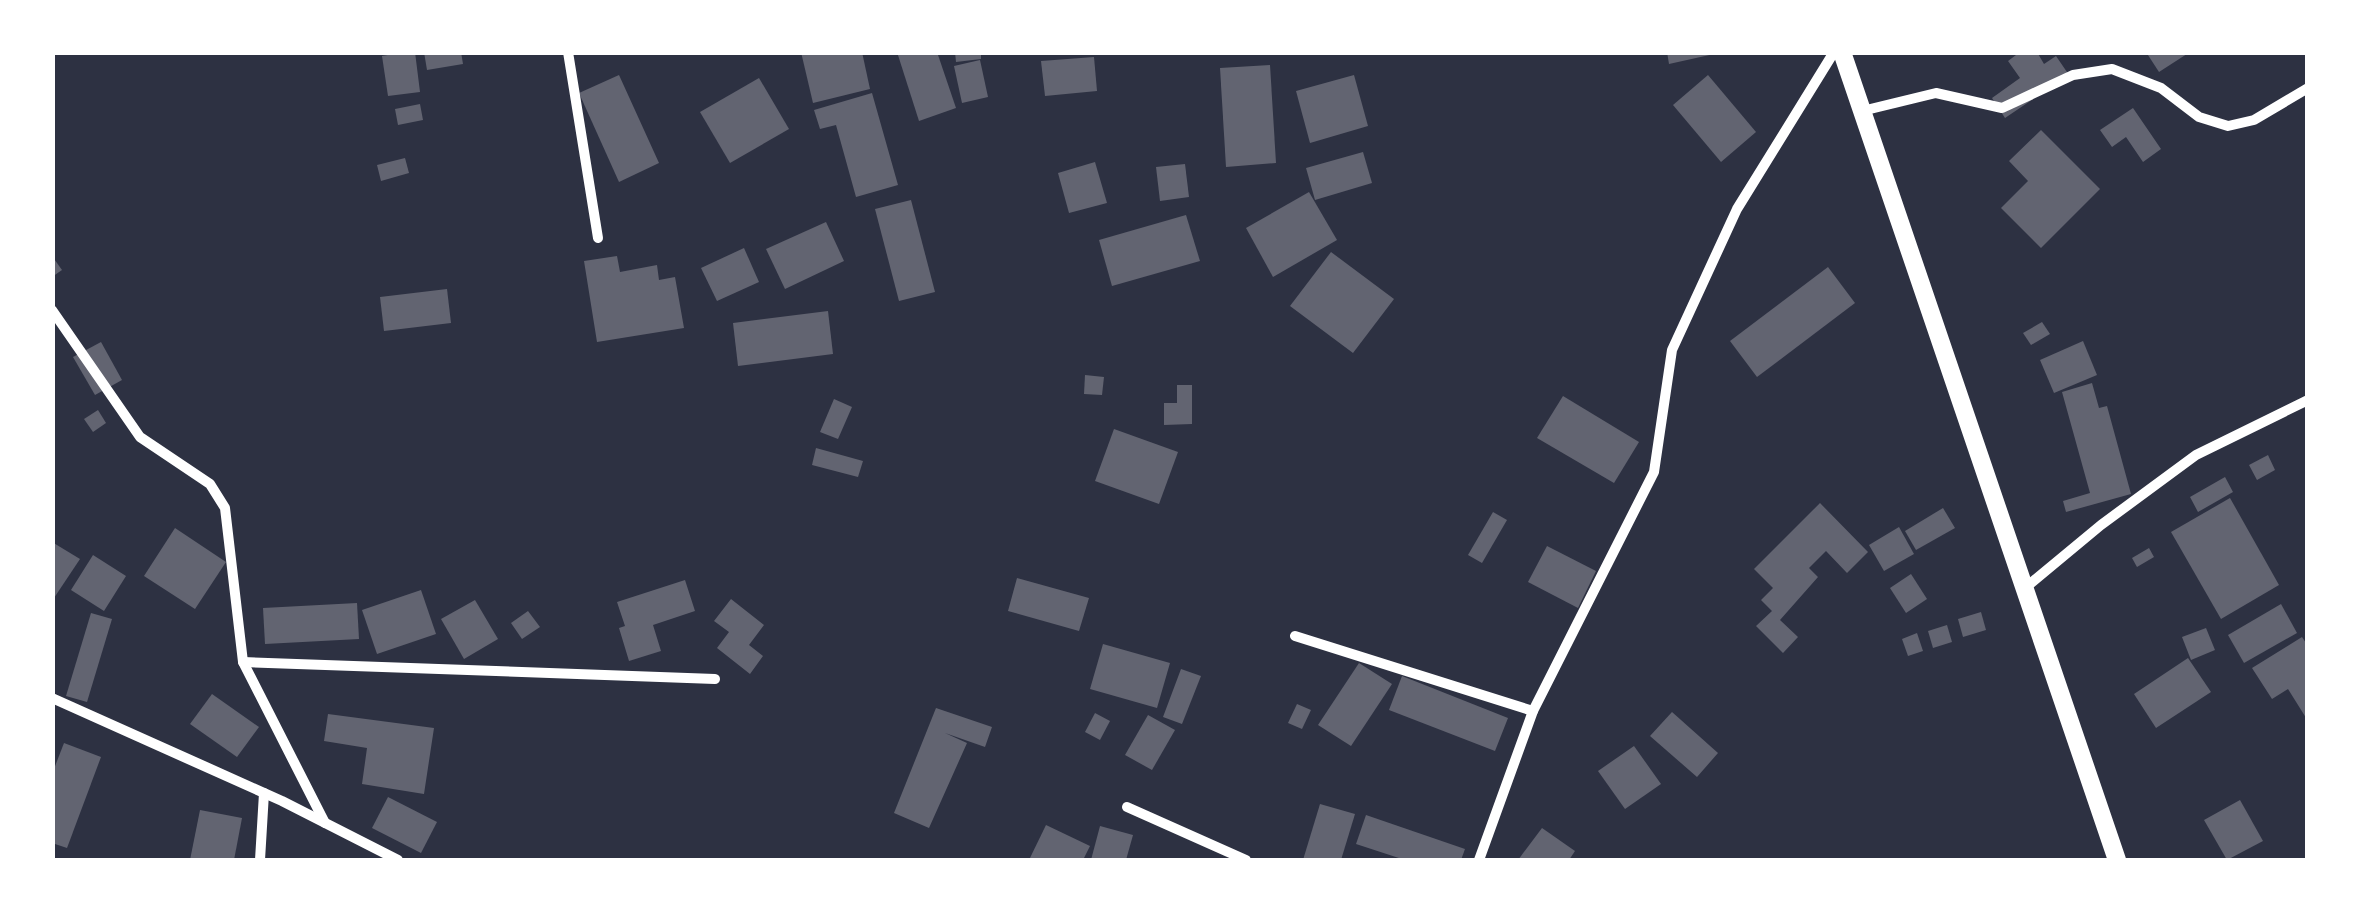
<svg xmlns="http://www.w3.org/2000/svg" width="2360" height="913" viewBox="0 0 2360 913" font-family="Figtree,sans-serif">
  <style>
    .building { fill: #626471 }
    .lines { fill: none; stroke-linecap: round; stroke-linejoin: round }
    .minor { stroke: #fff; stroke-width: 10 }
    .secondary { stroke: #fff; stroke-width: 18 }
  </style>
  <rect width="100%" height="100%" fill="#2d3142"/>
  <g class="building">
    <polygon points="405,52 415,52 420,92 388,96 382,56"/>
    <polygon points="424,52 461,52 463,64 427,70"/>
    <polygon points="801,52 862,52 870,89 813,103"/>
    <polygon points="897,52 937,52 956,108 919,121"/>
    <polygon points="955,52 981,52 981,59 956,62"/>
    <polygon points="1667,52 1714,52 1714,54 1669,64"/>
    <polygon points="2020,52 2037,52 2044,64 2056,56 2069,75 2005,118 1992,98 2020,78 2008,61"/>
    <polygon points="2146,52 2190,52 2159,72"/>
    <polygon points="1094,57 1097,91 1045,96 1041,61"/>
    <polygon points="980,60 988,97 962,103 954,66"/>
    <polygon points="1270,65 1276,163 1226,167 1220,68"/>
    <polygon points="619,75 659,163 619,182 579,93"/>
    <polygon points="1354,75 1368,126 1310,143 1296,91"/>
    <polygon points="1708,75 1756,132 1721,162 1673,105"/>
    <polygon points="759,78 789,129 730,163 700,112"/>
    <polygon points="872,93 898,185 856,197 836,125 820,129 814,110"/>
    <polygon points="420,104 423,120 398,125 395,109"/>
    <polygon points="2133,108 2161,149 2143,162 2126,137 2112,147 2100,130"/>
    <polygon points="2041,130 2100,189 2041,248 2001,208 2028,181 2009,161"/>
    <polygon points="1363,152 1372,183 1315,200 1306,168"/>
    <polygon points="405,158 409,173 381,181 377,165"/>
    <polygon points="1095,162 1107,203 1069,213 1058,173"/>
    <polygon points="1185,164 1189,197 1160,201 1156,167"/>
    <polygon points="1309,192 1337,240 1273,277 1246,228"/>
    <polygon points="911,200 935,292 899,301 875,209"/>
    <polygon points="1186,215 1200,261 1112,286 1099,240"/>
    <polygon points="826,222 844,261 785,289 766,249"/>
    <polygon points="744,248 759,282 717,301 701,268"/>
    <polygon points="1331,252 1394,299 1353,353 1290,306"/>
    <polygon points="52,256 62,270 52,277"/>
    <polygon points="617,256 620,272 657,265 659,280 675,277 684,328 597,342 584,261"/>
    <polygon points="1828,267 1855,303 1757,377 1730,341"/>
    <polygon points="447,289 451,323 384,331 380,297"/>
    <polygon points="828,311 833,354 738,366 733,323"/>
    <polygon points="2042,322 2050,334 2031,345 2023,333"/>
    <polygon points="2083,341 2097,375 2054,393 2040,360"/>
    <polygon points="101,342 122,380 95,395 73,357"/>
    <polygon points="1085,375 1104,377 1102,395 1084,394"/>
    <polygon points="2092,383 2099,408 2107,406 2131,494 2066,512 2063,501 2090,493 2062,392"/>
    <polygon points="1177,385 1192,385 1192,424 1164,425 1164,403 1177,403"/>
    <polygon points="1563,396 1639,442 1614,483 1537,438"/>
    <polygon points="834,399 852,407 838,439 820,432"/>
    <polygon points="98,410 106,423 93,432 84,419"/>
    <polygon points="1114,429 1178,452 1159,504 1095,481"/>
    <polygon points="816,448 863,461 858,477 812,465"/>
    <polygon points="2268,455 2275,470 2257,480 2249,465"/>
    <polygon points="2225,477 2233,492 2198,512 2190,497"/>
    <polygon points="2230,498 2279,585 2221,619 2171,532"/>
    <polygon points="1820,503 1868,552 1847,573 1826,551 1809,568 1818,577 1780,620 1798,637 1783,653 1756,626 1772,611 1761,600 1773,588 1754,569"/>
    <polygon points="1943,508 1955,528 1916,550 1905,531"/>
    <polygon points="1493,512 1507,520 1482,563 1468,555"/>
    <polygon points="1899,527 1914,554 1884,571 1869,545"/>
    <polygon points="175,528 226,562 195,609 144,576"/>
    <polygon points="52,542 80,559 52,601"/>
    <polygon points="1547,546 1596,571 1578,608 1528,582"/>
    <polygon points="2149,548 2154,557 2137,567 2132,558"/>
    <polygon points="93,555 126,576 104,611 71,590"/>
    <polygon points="1911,574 1927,599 1906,613 1890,588"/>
    <polygon points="1017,578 1089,598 1079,631 1008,611"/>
    <polygon points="685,580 695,611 653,625 661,651 629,661 619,628 625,626 617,602"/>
    <polygon points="421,590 436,634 377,654 362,610"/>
    <polygon points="731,599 764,625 749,645 763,656 750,674 717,648 729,632 714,621"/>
    <polygon points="475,600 498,639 464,659 441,619"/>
    <polygon points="357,603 359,639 265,644 263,608"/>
    <polygon points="2281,604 2297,633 2244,663 2228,635"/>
    <polygon points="528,611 540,627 522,639 511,623"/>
    <polygon points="1981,612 1986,630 1963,637 1958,619"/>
    <polygon points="91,613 112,619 87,702 66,696"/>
    <polygon points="1947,625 1952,642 1933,648 1928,631"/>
    <polygon points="2206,628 2215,650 2191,660 2182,637"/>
    <polygon points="1917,633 1923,651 1908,656 1902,639"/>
    <polygon points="2302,637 2308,646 2308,721 2288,689 2272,699 2252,668"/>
    <polygon points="1103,644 1170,663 1157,708 1090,689"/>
    <polygon points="2188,658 2211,692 2156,728 2134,694"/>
    <polygon points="1359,663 1392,684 1351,746 1318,725"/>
    <polygon points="1181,669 1201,676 1182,724 1163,717"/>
    <polygon points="1402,676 1508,718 1495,751 1389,710"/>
    <polygon points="212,694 259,727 237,757 190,724"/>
    <polygon points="1297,704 1311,710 1302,729 1288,723"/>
    <polygon points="936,708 992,727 985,747 945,733 967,743 929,828 894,813"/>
    <polygon points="1672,712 1718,753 1697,777 1650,736"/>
    <polygon points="1095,713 1110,721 1100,740 1085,732"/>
    <polygon points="328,714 434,728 424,794 362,784 367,748 324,741"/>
    <polygon points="1148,715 1175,730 1152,770 1125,755"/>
    <polygon points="64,743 101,757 67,848 52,843 52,774"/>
    <polygon points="1634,746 1661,784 1625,809 1598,771"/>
    <polygon points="388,797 437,822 421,853 372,828"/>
    <polygon points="2240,800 2263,841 2227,860 2204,820"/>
    <polygon points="1320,804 1355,814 1341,860 1303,860"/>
    <polygon points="200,810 242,818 234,860 190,860"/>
    <polygon points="1366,815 1465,849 1461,860 1405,860 1356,844"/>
    <polygon points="1046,825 1090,846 1083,860 1029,860"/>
    <polygon points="1100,826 1133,835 1126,860 1091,860"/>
    <polygon points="1542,828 1575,851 1569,860 1518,860"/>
  </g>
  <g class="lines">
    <g class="minor">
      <polyline points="568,52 598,238"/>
      <polyline points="1862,111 1936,93 2002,108 2073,75 2112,69 2161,88 2199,117 2228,126 2254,120 2308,88"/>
      <polyline points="52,310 140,437 210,484 225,508 243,662 325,823"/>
      <polyline points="2025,588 2101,525 2196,455 2308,400"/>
      <polyline points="1295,636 1533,711"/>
      <polyline points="243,662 715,679"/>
      <polyline points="52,698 282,801 398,860"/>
      <polyline points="1127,807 1246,860"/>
      <polyline points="260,860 264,793"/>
      <polyline points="1479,860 1533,711 1654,472 1672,350 1737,209 1834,52"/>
    </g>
    <polyline class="secondary" points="1842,52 2117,860"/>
  </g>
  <rect width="2360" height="913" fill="none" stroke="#ffffff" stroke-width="110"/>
</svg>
